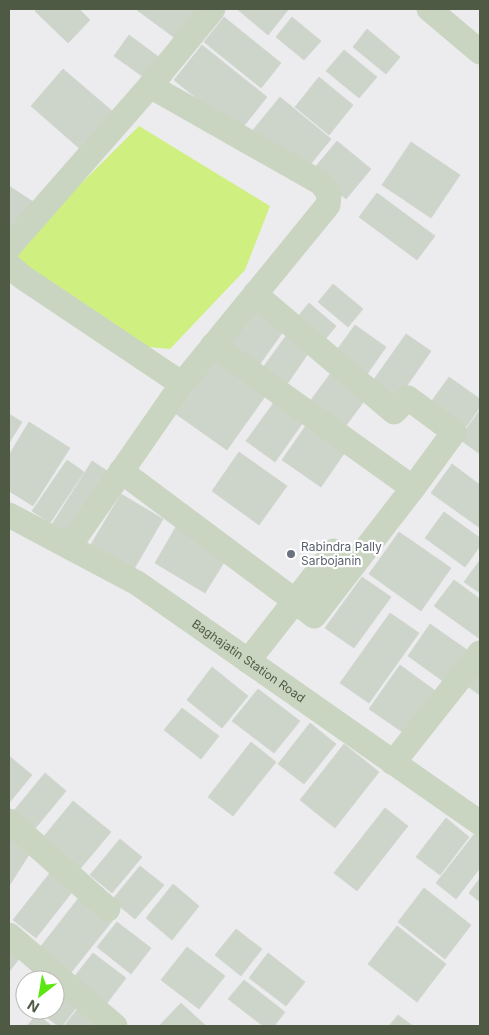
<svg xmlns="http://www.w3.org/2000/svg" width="489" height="1035" viewBox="0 0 489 1035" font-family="Inter,sans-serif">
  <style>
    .water { fill: #cff081 }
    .building { fill: #cdd4ca; stroke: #d1d8cf }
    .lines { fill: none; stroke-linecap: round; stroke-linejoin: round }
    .minor { stroke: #cad5c1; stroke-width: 25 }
    .worship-dot { fill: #6b7280; stroke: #fff; stroke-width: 2 }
    .labels { text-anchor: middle; stroke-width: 4.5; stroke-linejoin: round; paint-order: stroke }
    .worship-label { font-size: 12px; fill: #5b616d; stroke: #fff; text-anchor: start }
    .street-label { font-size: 12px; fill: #4e5a43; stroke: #fff }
  </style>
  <rect width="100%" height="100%" fill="#ececef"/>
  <polygon class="water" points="139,126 270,206 245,270 170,349 126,345 11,253"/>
  <g class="building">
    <polygon points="37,9 79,9 90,20 68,43 35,11"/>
    <polygon points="138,9 200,9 183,44 137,10"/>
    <polygon points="237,9 286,9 288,10 268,35"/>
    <polygon points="224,17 281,63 261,88 204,42"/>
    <polygon points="292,17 321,41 304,60 276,37"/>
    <polygon points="367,29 400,57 386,74 353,47"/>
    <polygon points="129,35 164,61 149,81 114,56"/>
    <polygon points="202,45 267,97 239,132 174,80"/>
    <polygon points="344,50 377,77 359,98 326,71"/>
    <polygon points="63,69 112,111 79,148 31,106"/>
    <polygon points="319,77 353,105 329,135 295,107"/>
    <polygon points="280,97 331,139 305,171 253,130"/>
    <polygon points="337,141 371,169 346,199 312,171"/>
    <polygon points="411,142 460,175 431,218 382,185"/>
    <polygon points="9,186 38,205 9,234"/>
    <polygon points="377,193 435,236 417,260 359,217"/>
    <polygon points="333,284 363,309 348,327 318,302"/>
    <polygon points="255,303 287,326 255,371 223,348"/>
    <polygon points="309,303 336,326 323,342 296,319"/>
    <polygon points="355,325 386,347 363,380 331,358"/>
    <polygon points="291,329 314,345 283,390 259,373"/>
    <polygon points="406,334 431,351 395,403 370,385"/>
    <polygon points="219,355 269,391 227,450 176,414"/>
    <polygon points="333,370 368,396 341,432 306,407"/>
    <polygon points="449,377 480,399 480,407 466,427 431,402"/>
    <polygon points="280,394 309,414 275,462 246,441"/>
    <polygon points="480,410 480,454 459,439"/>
    <polygon points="9,414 22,422 9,443"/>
    <polygon points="309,421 348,448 321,487 282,460"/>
    <polygon points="29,422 70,448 33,506 9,491 9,455"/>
    <polygon points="239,452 287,486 259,525 212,491"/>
    <polygon points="67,460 84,472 50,523 32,511"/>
    <polygon points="92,461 112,474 71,539 51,526"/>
    <polygon points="452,464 480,485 480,528 431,493"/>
    <polygon points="121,494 163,519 130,576 87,551"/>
    <polygon points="444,512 480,538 480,546 465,567 425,538"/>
    <polygon points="177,525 228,556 205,593 155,563"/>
    <polygon points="399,532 451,568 421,611 369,574"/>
    <polygon points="480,560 480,593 464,582"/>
    <polygon points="362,577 391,597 354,648 325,628"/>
    <polygon points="454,580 480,599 480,639 434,606"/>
    <polygon points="390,613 419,633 369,703 340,683"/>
    <polygon points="430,624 470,652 447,684 408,656"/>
    <polygon points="400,665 441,695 411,738 369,709"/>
    <polygon points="480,666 480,695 467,686"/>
    <polygon points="212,667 248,696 222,728 187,700"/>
    <polygon points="258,689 300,721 274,753 232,721"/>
    <polygon points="182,708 219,736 201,759 164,730"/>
    <polygon points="310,723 336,744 304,784 278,764"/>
    <polygon points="251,742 276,762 233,816 208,797"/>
    <polygon points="344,744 379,772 335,828 300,800"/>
    <polygon points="9,756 32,775 9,803"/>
    <polygon points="45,773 66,791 33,831 12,813"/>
    <polygon points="73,801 111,832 79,870 41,840"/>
    <polygon points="385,808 408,826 357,891 334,873"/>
    <polygon points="446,818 469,837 440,875 416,857"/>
    <polygon points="479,828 480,868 456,899 436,883"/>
    <polygon points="9,836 32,850 9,886"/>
    <polygon points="120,839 142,857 112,893 90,875"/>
    <polygon points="140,866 164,885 135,919 112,900"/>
    <polygon points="53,869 76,887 36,938 13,920"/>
    <polygon points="480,878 480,902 469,893"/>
    <polygon points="173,884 199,906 172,940 146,918"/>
    <polygon points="424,888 471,925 445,959 398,922"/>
    <polygon points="81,895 113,920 69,975 38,950"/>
    <polygon points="117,922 151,948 131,974 97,947"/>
    <polygon points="397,926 446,964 417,1002 368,964"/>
    <polygon points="236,929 262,949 241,976 215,955"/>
    <polygon points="9,939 25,951 9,972"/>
    <polygon points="187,947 225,976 199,1009 161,980"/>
    <polygon points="93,953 126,978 104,1007 71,981"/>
    <polygon points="268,953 305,982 286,1006 249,978"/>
    <polygon points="244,980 285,1012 274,1026 263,1026 228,999"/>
    <polygon points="62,987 81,1002 62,1026 58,1026 41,1013 44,1010 55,1010 55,996"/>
    <polygon points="181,1003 206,1026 159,1026"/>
    <polygon points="80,1006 106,1026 64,1026"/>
    <polygon points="37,1014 52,1026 27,1026"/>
    <polygon points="398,1015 413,1026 389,1026"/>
  </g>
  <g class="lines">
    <g class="minor">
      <polyline points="429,9 480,52"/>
      <polyline points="150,86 213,9"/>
      <polyline points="9,247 150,86 321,183 329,194 328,205 182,384 69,547"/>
      <polyline points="9,265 21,276 182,384"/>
      <polyline points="213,345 413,488"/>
      <polyline points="121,471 295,601 334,551"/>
      <path id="s1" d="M9,515L137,583L480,823"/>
      <polyline points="248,661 295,601 314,616 413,488 454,432 408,398 394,412 255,294"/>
      <polyline points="393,763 480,653"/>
      <polyline points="9,821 108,909"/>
      <polyline points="9,935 115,1026"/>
    </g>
  </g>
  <circle class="worship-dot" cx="291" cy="554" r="5"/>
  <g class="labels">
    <g class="worship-label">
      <text x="301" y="551">Rabindra Pally<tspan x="301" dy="14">Sarbojanin</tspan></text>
    </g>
    <g class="street-label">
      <text dy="4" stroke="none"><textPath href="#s1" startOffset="281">Baghajatin Station Road</textPath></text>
    </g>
  </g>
  <rect width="489" height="1035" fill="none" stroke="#4e5a43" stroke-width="20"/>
  <g transform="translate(40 995) rotate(211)"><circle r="24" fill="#ffffff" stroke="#b8bdb4"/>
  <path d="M0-4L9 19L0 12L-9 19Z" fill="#5ae60f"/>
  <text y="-8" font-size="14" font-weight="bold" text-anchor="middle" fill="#4e5a43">N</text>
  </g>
</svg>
